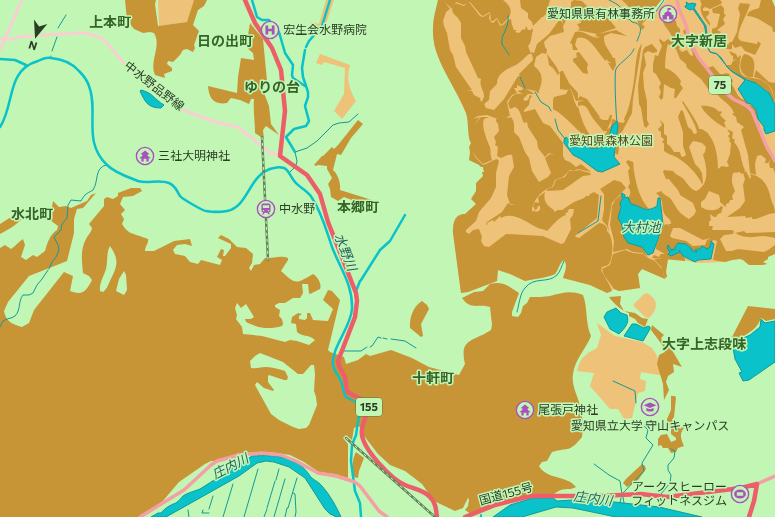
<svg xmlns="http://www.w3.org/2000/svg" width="775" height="517" viewBox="0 0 775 517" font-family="Commissioner,'Noto Sans JP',sans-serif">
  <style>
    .green { fill: #eec278 }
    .forest { fill: #c89536; fill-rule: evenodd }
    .water { fill: #0ac2c9; stroke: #139a98 }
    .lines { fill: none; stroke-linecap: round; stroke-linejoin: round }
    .stream { stroke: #139a98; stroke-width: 1 }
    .canal { stroke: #0ac2c9; stroke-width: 2 }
    .river { stroke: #0ac2c9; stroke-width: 2.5 }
    .secondary { stroke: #facfd2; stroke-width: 3 }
    .primary { stroke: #f49fa4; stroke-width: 3.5 }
    .highway { stroke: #ed5f68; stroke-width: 4.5 }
    .rail-casing { stroke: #63845b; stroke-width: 2.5 }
    .rail { stroke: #c2f6b5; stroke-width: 1; stroke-dasharray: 3; stroke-linecap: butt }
    .labels { text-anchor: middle; stroke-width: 3; stroke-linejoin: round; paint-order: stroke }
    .shield { fill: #c2f6b5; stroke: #577550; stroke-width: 1 }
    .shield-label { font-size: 11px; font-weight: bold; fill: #293e24 }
    .poi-label { font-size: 12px; fill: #293e24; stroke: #c2f6b5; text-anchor: start }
    .street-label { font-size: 12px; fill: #293e24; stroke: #c2f6b5 }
    .park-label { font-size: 12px; fill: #58421c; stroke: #c2f6b5 }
    .water-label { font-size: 13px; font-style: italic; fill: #236163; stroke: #c2f6b5 }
    .quarter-label { font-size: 14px; font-weight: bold; fill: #356328; stroke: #c2f6b5 }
  </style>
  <rect width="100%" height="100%" fill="#c2f6b5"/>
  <g class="green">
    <polygon points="158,0 200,0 194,21 159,26"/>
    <polygon points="326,0 334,0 326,24 322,24 317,31 317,28 310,25 311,22 319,24"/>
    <path d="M438,0H662L652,12L650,18L666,0H772L775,7V254L768,257L763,262L767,264L762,265H749L743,260L740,259L732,260L725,262L700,263L668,258L666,272L667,276L665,279L642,269L638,274L640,288L619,291L614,289L607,293L590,285L563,278C565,272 568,265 564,260C559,263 559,270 555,274C551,277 533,279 525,281L510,274L498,270L497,281L468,292L461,293L453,233C453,224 454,214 465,214L476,204L475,203L480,195L485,173L483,170V166L472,158V145L469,139V124L466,113L438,56L434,45L433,26Z"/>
    <path d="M320,54L350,65C346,79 349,89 356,101L342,119L334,111L344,94L345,68L324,62L322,65L316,63Z"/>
    <path d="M647,293C659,300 658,309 649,318L645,317L633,305L644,294Z"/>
    <path d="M597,323L615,336L642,342L652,348L656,354L665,376L641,372L640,379L646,381L645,391L638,393L632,418L624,419L618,409H610L590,386L594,373L577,371C581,357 584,355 597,348L601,335Z"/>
  </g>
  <g class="forest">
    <path d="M125,0H156L155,4L158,26L187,22L194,0H207L204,6L198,10L193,25L199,31L194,45L195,48L193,52L187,49L183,50L180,55L173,62L168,61L167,64L172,68V71L164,74L165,78L155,75C149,61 162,46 154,33L150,32L143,33L134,29L127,20Z"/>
    <path d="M438,0H503C515,9 512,17 501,25L497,18L493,21H491L490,12L483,16L481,15L470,2L464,5L456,2L452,9L445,2L450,9L446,12L443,21L444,26L447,33L450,50L453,55L456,67L472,90H467L472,91L474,95L480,98L481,102C489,94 478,88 481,79L478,78L466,52L465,46L461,38V23L458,18L453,13L452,10L455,3L464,6L469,2L480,16L483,17L490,13L489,18L491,22L493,23L497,19L500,26L503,25L508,20L511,19L512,25L514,30H517L515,32L519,33L523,29L525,30L526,26L528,30H531L532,28L533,30C531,36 532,42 528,46L531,54V52L534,53L537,44L549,34L560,19L563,24C561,16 563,10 571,7V2L574,0L582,1L587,6L599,9L600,12L606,15L616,28L598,34L616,30L627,36L611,33L604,36C603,45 610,51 613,58H615L616,65L613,71L608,63H612L609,62L606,59V61C598,54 590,34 577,38L575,45L578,50H573L572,44L570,43L575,32C585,29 591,40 600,37L595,36L597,34L577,30L580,29L577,24L581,23L580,18L575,16L568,17L563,26L564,32L550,36L544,42L545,47L547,50L546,54L542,53L536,57L534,66C545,74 542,83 538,94L536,91L526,89L535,94H523L517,91L522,90L523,88L517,85V88H514L517,93L512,95L507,102L510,116L506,117L509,118L511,117C515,122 514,126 514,132L519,137L525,152L529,158L532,171L539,182L548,177L551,173L545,158L550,154L555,155L549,153L545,157L538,148L537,141L528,127L527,122L524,123C521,118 521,110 515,107L510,109L508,103C514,91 517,94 528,94L523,99L525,101L528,100L530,95L532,96L530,99L529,105L524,110V112L535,109L543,123L550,126L563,143V156L565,160L570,162L576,167L581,164L591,172L578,169L574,171L570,170L563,177L555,180L552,187C541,190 532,202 532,211L533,212L534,210L536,212L540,210V206H538L537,209L535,210L533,206L535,202L539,203L538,197L545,192C543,200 546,205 554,210V212L558,210H562L574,202L584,198L586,196H589L590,194L594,192L599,195L597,218L575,236L576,237L579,238L599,223C604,223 608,227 607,231C614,237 613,255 610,262C609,266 605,266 602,267L601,270L610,286L612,291L607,293L590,285L563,278C565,272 568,265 564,260C559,263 559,269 555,274C551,277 533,279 525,281L510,274L498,270L497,281L468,292L461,293L453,233C453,224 454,214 465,214L476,204L471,199L476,191V183L483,176L482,172H484L483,167H481L479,165L469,160L470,152L469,147L471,143C467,137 469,122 466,113C455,84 431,59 433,27C433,18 436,9 438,0ZM529,54H532L533,60L519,74L520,77L518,76L504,99L494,110L486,108L484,104L489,100L490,91L497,84C497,73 507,69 516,65C520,63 525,57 529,54ZM487,115L498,119H496V121L498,124L499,131L494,137L496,142L495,145L498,147L497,156L501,158C506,156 509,153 514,156L512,155L514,167L509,176L507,195L510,204L515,205H511L508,203L502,212L487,222L486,224L488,225L487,223L493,220L494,222L500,216L501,218C512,211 527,222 536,227C539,229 544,229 547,231C553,225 559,217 566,215L565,213H567L569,209H574L573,215L570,219L571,229L564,243L561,244L543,236L506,234L489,247L484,246L481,241L482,237L479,229L473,230L469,234L466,232V230L476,221L479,212L491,198L496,187V173L499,161L497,159C492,160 488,164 483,165L476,158L473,152L477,158L483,164L492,160C490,155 491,151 490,147C487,140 481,126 484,119L489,117H481L474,125L480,117L473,119L478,116Z"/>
    <polygon points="520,0 550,0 546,14 543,17 537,17 542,17 533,26 532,22 528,18 528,13 521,8"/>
    <polygon points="622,0 661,0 650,14 649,19 646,20 642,24 645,27 642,30 640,26 638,23 637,15"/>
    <path d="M700,0H720L722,2L721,4L710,9L703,6L705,8H703V11H709V14L706,17L710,23V26C705,20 699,13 701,5H702Z"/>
    <path d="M761,0H772L775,7V32H773L772,27C762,22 759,17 747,16C748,10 754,10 759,8Z"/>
    <path d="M740,3L750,4C747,16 739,25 738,38L741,41L757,44L758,41L761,44L755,55L745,51L741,46L735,48L732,44V49C725,50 721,47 719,41L723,37V41L728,45L730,42H732L737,32L740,14L738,8Z"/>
    <polygon points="721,5 724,8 724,14 726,15 723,19 725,24 717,30 721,32 719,35 722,36 718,40 712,33 712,29 717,27 720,14 713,13 712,9"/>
    <path d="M673,20L676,21L677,26L680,29V34L683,39L679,49L682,52L687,50L690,55L693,56C693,48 686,39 683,31L685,29L686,30L690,44L727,95L747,107L751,111L766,149L775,163V173L773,168H770L769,163L771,159L768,163H765L766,159L761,155L757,156L755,164L756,175L750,173L748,155L741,130L744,127L737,122L736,117L733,115L732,114L734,113C731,104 722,101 717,94H714L712,91L709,90L701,79L687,68L686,64L680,59L676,49L668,44C666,49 665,63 665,68C672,70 677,75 681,81L680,84L683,88L676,98H674L675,89L671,88L664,84L663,98L661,100L659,97L661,92L659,87L661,83L656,74L653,72V64L655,55L658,56L662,46L659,40L660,39L664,42L668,39L673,43L672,42L673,39C671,32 666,29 663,22Z"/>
    <path d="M250,23L263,39L267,81L264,85V93L269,106L271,124L279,135L266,126L263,130L264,139L255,133C255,121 253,111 254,99H251L249,104L240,100L231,98L227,103C214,105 209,99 208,86L237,93L238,77L241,58L254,60L253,53L246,47Z"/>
    <path d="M642,43L633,99L632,113L622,132H621L618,155L615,153C617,146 619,129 617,123L619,122L623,123L625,121L624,119C630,108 632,92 634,80C636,68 635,53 642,43Z"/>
    <polygon points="652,44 657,50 657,52 653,53 648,51 644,54 646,65 643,73 644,88 647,101 647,120 649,124 646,128 644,126 641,108 639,104 638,86 643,50 645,47"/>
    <path d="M729,51L736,54L738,58L740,55L741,56C734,86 753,72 766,83C771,87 772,92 774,98C773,86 765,80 754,77L756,70L769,82L775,83V100L774,98L775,105C773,101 771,95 768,92C766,89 761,87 757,83H753L751,81L744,78L728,68L727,65H731L733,61L737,59L733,60V56L731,55Z"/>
    <polygon points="579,52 588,64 587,68 588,74 583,73 573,61 573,59 577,57 576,53"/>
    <path d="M547,53C550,60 558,66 559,73L561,71H563L569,83L578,93V99L580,96L587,99L600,117L599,118L603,120H608L610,115H612L611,121L607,130L611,126L612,119L616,120L617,121L615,125L612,126L609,137L602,147C589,151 586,147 575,140L577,137L594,144L602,140L607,131H603C600,126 595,122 592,117C588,111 587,103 578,106V102L584,100L576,101L571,89L566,90L560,89V73L558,75L553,68L549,65Z"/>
    <path d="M744,54C757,56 755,66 753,77H748C738,72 739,62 744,54Z"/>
    <path d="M713,66L720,74H724L725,73L730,74L728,77L729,79H732L733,82H731V84C737,90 736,98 745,100L747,104C757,106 756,113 758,120C758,122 760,124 760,126H759L757,120L744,102L736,99L730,94L707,68Z"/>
    <path d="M569,89L571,90C573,95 574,101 576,105C578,109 578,105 579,110C582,120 585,130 593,138V141C577,133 568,117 553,109V100L554,97L566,94L568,90Z"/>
    <path d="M683,101C687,107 699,124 699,129H702C704,131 708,132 709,135C716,144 718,158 718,169L722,166L727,167L729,166L727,162L730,154L731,143L729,141L730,139L728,136L730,134L727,129L733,132L732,138L735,140L734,142C742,150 740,161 745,170L744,172L746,171L750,179L751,177L750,174C763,177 767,184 770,195C771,202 775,206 775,213L769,214L756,219H752V217L746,218L745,216L727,217L740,208L745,201L743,185L745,179L743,173L741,174L740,172L733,173C731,181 732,184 735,191L732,196L733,200H730L729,203L726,204V207L720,202V199L719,195L709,191L705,199L701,202V207C707,211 717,212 721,206L723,207L721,213L718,214L716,217H714L710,214L711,220L709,222V226H713L712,229L713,230H732L734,231L733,234L724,235L720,239L726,251H732L738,249L764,252L768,250L775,245V254L768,257V259L763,262L767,264L762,265H749L743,260L740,259L732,260L725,262L713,260L717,241L714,240L710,242V247L707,249L702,247L700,249L695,248L697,252L692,251V249L686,244L678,243L675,247V250L672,251L670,250L669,246H667L670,252L668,253L669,255L679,252V250L685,259V261L652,258L654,255L659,257L661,254H665L656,249V246L664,225L667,224L671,227L668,224H671C671,218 666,218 664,213C661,205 665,201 656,193L661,191C664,195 668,196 671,199C677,208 678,213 689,219L694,215L696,211L693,203L680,195C679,189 672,184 669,179H666L663,172L664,170L673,171C676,175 678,175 681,177C687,181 687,187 696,191C710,185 707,166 703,155L705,152L706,147L702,143L694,141L692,142L689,147L695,164L699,168L702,173L703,183L702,184C697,173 687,164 678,158C674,155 669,155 664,151V143H662L664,139L661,137V132L659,131L658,129L662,125L660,120L664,124V134L667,136V144L670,146L674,152H680L681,156L683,157L686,155L683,146V132L678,117L681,110L683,111L688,127L692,130L693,133L695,134L697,133C697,126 686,109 682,102ZM673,228H680L703,240L711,238L707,240L705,245L693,246L686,241L672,238L670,236Z"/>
    <path d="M701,106C707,105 716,107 719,112L720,111L722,112L720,115L726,121L724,122L726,128C719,125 709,117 704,111C703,109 702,108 701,106Z"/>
    <path d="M358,120L363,124L351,138L341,155L337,154L333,170C338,174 341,184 340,190L372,200L370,204L365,205L344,197L338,201L331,197L330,189L328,184L332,178L327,169V166L318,165L316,166L314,165L322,156H323L332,147L334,149L338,145Z"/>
    <path d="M628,160L633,162C634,165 633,168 634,171C636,185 640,200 650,210C646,210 633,205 630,203L628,198C631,194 631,191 628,187L630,183L628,171L630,168L626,162Z"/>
    <polygon points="579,170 590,173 591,175 583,176 563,190 547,191 547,189 553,187 556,180 565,177 569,171 575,171"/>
    <polygon points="614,180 621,182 626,188 612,203 608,225 609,232 607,226 602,220 604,210 604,194 600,189"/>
    <path d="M131,188H140L142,191L133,196L123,197L120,204L125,210L121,214L124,219L122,224C124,227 126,230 129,232C130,233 146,238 148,239C149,243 145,246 145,251H154L174,241L190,239L192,246L185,244L177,245L173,250L175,254L185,256L190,262L198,264L201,260L220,265L222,260L217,257L221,249L224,250L223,256H225L231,248V244L218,238L221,235L229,239L237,247L246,248L253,254L252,263L249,268L251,271L254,265L260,264L265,258C274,259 278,255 288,258V260L281,271C296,285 296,284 313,274C318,277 322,284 320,289L310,294L309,293L308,284H302L303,293L300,298H293L285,303H279L275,305V307L280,310L279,316L282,319L283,324L282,326C269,330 258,328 246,322L245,319H251L254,317L246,304L241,308L237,303L235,308L237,315L236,319L242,327L243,334L262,336L285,342L290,340L297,341L309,345L315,340C309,334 302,337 297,332L296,324L291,323L292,317L298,313L302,314L299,316V319L305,320L307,318V313H310L313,320L328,321L333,309L323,300L328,290L332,291L340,300L328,350L330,352L344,357L346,364L358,360L366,354L370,356L391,350L412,358L429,367L459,375L465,364C459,338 473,342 491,330L492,325L490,307C478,303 471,311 462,298L474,292L483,291L490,284C502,281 509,286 519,293L512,312V316L518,317L521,313L523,306L527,303L530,297C537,297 544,297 550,296C562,293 570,290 583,295C588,308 585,322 591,336C586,349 575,359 573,374C571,387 579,397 581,410C583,418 583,429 582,437C569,453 569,447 552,452L547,461L542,462L539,466C547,480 567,475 576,487C567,492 565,485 553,495H533L471,514L465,510L468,506L469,499L468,498L463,508L455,511L434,501L422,484L405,471L390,465L378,454L365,437L359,426L354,428L352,440L346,435L343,438L348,444V478L335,474L319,472L304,462L290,455L269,452L239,453L216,461H211L205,464L179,482L162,502L138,517H0V248L5,245L11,249C16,246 18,242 23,239L25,245L21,257L26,260L33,255L37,257L45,251C47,244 50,234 57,230L58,226L50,220L53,201L59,207L66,206L71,208L87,201L91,195L96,193L83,208L77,209L74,219V233L67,261L29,276L8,302L4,311C6,322 12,324 22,327L29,323L34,310L64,272L73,276L70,291C83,296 86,291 92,280L89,276L83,273C82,261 80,250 86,239C88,235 91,233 92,228L89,224L104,206V199L107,197L113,199L118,196V193ZM110,246C120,261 117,266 110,281C108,285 107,289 103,292L100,291C99,283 104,276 106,269C108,261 106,253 110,246ZM124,271L126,275L127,290L124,295L116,291L119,279ZM260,353L283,362L298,374H303L311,365H314L315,374L314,391L316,397L317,405L309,425L306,428L299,429L293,427L279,420L271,414L255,385L257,382L264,388L273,391L274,390L268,382V376L269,375L284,380H287L288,377L285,371C279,369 271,367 265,367C260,367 256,369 251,368L250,361L255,356Z"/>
    <path d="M621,195L623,198C619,205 621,211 618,218L621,223L626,240L642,247L648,257L642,253L633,252L627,249L614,252L613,251L614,241L610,225L612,206L615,200Z"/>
    <path d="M21,213L23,216C18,225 9,229 0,234V224L11,217Z"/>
    <path d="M744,231L746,233L775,232V238C771,237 766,236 763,236C751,237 746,239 735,233Z"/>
    <polygon points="625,250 633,253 643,254 648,258 655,261 661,268 662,268 654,259 668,259 666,272 667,277 665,278 662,269 665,279 642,269 638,274 640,288 619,291 614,289 604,275 602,269 610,265 613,254"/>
    <path d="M621,296L620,304L624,311L635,313L642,318L648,319L645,327L638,323L635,319L629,316V313C623,312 612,302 609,297Z"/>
    <path d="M422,301L427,305L429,309L421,324L423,336L421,337L410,328C409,319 413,306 422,301Z"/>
    <path d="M748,306L775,309V319L766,321L761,318C755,335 741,333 731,347L732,337Z"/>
    <polygon points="652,325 664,335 661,338 665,345 669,345 682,367 673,364 674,372 668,376 666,382 669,390 664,400 663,384 657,364 659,355 665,352 663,346 651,330"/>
    <path d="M671,396H675L676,398L674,417L672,420L680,429L683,426L684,428C679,434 681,439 684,446L678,448L676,452L671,453L668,448H663L661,445L658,446V439L661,435L667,434L671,442L676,440V438L671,434V429L667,422V419L671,410Z"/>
    <path d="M356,452L364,458L359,471L358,478L354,477C352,469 352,459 356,452Z"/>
    <polygon points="642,464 645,466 646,469 638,480 627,487 623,483 626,479"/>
  </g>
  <g class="water">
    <path d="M686,2L689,4L692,3L696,4L694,8L706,26L708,46V48L710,52L717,54L730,70L747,80L756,83L769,93L775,105V131L766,134L764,130V127L758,119L756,110L751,104L747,103L738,89L745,80C740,76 734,74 729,69C725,65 722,57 717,54C714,52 711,54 709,50C705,43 707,33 704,25L693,9L690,10L685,7V6L687,5Z"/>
    <path d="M141,90C153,93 154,99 164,105L161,108C148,108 145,102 140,91Z"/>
    <path d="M617,121L618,126L614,157L620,164L602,172L597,171L581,159L573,155L564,143V140L566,137C570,141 574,140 578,142C589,146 588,151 602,147L609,137L612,126Z"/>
    <path d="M622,193L625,195V198L628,197L631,204C643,206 644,214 657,206L658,198H660L663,225L653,253L648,255L642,247L628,243L623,235L624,233L621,223L618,218L621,207L620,203L623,198L621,195Z"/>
    <polygon points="711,241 714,244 711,259 698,260 695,262 683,256 679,250 680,252 671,256 668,254 670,252 667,248 668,245 672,251 672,249 675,250 675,247 678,243 686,244 692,249 692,251 697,252 695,249 700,249 702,246 707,249 710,247"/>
    <path d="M616,308L621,313L627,315C630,323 624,329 619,334L610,329L604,317L607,312Z"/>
    <polygon points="761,319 765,323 775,321 775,362 749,380 743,381 739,373 742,372 735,359 733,348 739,340 750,335 760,327"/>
    <polygon points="632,324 636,324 644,328 648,326 650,327 650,329 643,341 624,336"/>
    <path d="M252,456C275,455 297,455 310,476C312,479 319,482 322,486C330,495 336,506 341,517H335V516L330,514L325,509L305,478L289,467L274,462L266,461L257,463L239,476L166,517H151L158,513H161C165,508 170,505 176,503C179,501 181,498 183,496C187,493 195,491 200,489C203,487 218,478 221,475Z"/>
    <polygon points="533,498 553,498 557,501 588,499 659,507 702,517 616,517 573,508 556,507 522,517 493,517 510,505"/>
  </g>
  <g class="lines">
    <g class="stream">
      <path d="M609,0C621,6 621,6 625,18L629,19L632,22C644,24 641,32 637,41"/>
      <path d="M508,16C510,28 500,35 502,44C504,48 507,51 509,55"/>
      <polyline points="652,17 664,0"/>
      <polyline points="58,28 66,15"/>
      <polyline points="52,51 57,37"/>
      <polyline points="51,56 51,58"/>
      <polyline points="520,77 525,88"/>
      <polyline points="535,92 541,102 549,107 551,111"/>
      <polyline points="555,119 558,130 565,139"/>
      <path d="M617,122C616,116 614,73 616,69C621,61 631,57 634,49"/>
      <polyline points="296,165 297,161 295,152 307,148 317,141 333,125 339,123 349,122 358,114"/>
      <polyline points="289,173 294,168"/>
      <polyline points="578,233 598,221 601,196"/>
      <path d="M49,269L52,262L56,257L59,250L58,245L54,237L61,230L62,224L67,218L68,205L71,200L81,201C82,199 83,197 85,195C87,193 90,192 93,190C99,181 94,168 106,165"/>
      <path d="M517,312C519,305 520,293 525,288C534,276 548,284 557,275C560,272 562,265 564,261"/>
      <path d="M0,327L3,321C7,318 11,319 15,316C21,310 18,301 23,295H29L33,293L37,285L42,279L48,270"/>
      <polyline points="383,338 387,339"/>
      <polyline points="391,339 405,341 416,348"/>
      <polyline points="370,347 372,346 378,337 381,338"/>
      <polyline points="343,351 361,351 367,347"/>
      <polyline points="613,381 635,391 636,403"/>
      <polyline points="594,464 609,475 620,481 622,494"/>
      <polyline points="276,480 279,469"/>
      <polyline points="293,493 295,494 296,512 295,517"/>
      <polyline points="623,493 644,471 642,463 653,445 646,438 648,430 644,426"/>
      <polyline points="661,494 670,483 671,475 668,470 668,465 674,458 675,451 671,449"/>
      <polyline points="623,497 624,503"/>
      <polyline points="620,503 621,498"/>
      <polyline points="267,508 275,481"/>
      <polyline points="659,508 660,499"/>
      <polyline points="209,509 213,496"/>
      <polyline points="188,510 189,517"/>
      <polyline points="203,510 202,513 209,513"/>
      <polyline points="223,517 233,484"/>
      <polyline points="244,517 258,469"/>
      <polyline points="264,517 267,509"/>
      <polyline points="274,517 285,479"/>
      <polyline points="285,517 287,508 288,508 297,478"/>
    </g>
    <polyline class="canal" points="481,515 481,517"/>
    <g class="river">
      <polyline points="252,0 257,17 262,20 269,20 279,32 285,53 293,65 292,75 293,78 305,86"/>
      <polyline points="306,47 309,41 322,26 330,0"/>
      <polyline points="0,59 15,60 26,65"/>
      <path d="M0,127C15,104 6,70 38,61C42,59 47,57 51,58C62,59 72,63 79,71C83,75 87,80 89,86C99,112 82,141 107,165C115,173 128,177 138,181C148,184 159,179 169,183C176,186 176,190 180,196C181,198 203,211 206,211C212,212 221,212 227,211C249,207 249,172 274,168C277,167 281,167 284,168C289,170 291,178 295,182C300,188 308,191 312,198C322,213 326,230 332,247C340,268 353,285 352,309C351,327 331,348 333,365C334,371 339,376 341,381C343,386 343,392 346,397L358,403L360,408L356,435L352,445L351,461L355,491L360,503L361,517"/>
      <polyline points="295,152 286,137 294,129 306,126 309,121 305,106 308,97 308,92 303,77 302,68 305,50"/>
      <polyline points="361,280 380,250 390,241 405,215"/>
      <polyline points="356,291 360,281"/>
    </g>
    <g class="secondary">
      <polyline points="0,39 9,40 18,37 77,33 85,33 102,38 125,64 156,85 178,108 215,122 238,127 269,152 280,156"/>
      <polyline points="0,50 22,0"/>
    </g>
    <g class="primary">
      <polyline points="677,0 679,9 686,25 689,39 698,57 727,94 733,99 747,106 752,111 766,145 775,161"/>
      <polyline points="757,484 775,476"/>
      <polyline points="140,517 184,490 211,465 217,461 239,455 262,453 281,455 296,461 318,473 336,476 355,482 360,486 379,511 387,517"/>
    </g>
    <g class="highway">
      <path d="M245,0L255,23L272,48L281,70L285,111L280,156L307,175L320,194L328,222L356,293L357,301L355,317L338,361L339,366L345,377L347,391C354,398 364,397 368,406C368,416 360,425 362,435C364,450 391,479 405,485C414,489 424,490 430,497C436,503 436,510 437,517"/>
      <polyline points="465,517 495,505 531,496 600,496 641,494 667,497 741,488 757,484 754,501 749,517"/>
    </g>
    <defs>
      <g id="rail">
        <polyline points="262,137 268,260"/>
        <polyline points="346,438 435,517"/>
      </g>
    </defs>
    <use href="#rail" class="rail-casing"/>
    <use href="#rail" class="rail"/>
  </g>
  <defs>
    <symbol id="civic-ring" viewBox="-11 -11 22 22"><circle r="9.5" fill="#c2f6b5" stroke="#a951be" stroke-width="1.5"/><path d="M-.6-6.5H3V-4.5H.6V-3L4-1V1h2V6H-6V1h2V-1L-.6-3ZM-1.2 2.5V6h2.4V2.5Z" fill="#a951be"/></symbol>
    <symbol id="hospital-ring" viewBox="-11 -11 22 22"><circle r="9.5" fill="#c2f6b5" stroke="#a951be" stroke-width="1.5"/><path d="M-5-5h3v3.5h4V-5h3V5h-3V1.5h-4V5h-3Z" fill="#a951be"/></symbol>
    <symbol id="temple-ring" viewBox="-11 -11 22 22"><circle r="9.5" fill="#c2f6b5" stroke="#a951be" stroke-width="1.5"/><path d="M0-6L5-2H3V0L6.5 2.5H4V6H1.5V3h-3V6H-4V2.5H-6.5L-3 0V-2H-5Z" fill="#a951be"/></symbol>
    <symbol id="station-ring" viewBox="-11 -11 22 22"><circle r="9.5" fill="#c2f6b5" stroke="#a951be" stroke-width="1.5"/><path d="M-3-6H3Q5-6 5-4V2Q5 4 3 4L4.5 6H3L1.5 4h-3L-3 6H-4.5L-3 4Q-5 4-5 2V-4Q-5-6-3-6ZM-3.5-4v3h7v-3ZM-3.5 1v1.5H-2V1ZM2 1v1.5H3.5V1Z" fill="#a951be"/></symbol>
    <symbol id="university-ring" viewBox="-11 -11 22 22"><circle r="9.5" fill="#c2f6b5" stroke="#a951be" stroke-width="1.5"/><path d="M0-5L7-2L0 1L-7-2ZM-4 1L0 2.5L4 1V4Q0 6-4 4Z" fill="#a951be"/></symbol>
    <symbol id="stadium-ring" viewBox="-11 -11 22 22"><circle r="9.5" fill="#c2f6b5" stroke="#a951be" stroke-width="1.5"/><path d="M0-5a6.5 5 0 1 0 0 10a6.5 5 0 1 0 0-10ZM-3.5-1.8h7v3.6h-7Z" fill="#a951be"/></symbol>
  </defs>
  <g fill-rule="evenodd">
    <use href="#civic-ring" x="658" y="4" width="20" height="20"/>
    <use href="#hospital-ring" x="260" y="20" width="20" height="20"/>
    <use href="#temple-ring" x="135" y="146" width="20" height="20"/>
    <use href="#station-ring" x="256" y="199" width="20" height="20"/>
    <use href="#university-ring" x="640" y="397" width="20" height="20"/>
    <use href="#temple-ring" x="515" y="400" width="20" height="20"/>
    <use href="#stadium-ring" x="730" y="484" width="20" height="20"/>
  </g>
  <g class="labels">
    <g class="shield">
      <rect x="709" y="76" width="22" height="18" rx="3"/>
      <rect x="356" y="398" width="26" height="18" rx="3"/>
    </g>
    <g class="shield-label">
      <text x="720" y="89">75</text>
      <text x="369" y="411">155</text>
    </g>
    <g class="poi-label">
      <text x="655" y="18" text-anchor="end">愛知県県有林事務所</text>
      <text x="283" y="34">宏生会水野病院</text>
      <text x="158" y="160">三社大明神社</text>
      <text x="279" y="213">中水野</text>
      <text x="538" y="414">尾張戸神社</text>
      <text x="650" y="430" text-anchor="middle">愛知県立大学 守山キャンパス</text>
      <text x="727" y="491" text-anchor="end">アークスヒーロー<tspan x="727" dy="14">フィットネスジム</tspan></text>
    </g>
    <g class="street-label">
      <text transform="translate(154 86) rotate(38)" y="4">中水野品野線</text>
      <text transform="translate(506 494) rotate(-15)" y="4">国道155号</text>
    </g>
    <g class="park-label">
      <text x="611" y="145">愛知県森林公園</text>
    </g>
    <g class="water-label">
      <text x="641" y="232">大村池</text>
      <text transform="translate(346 252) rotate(69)" y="5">水野川</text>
      <text transform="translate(230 466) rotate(-27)" y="5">庄内川</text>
      <text transform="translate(593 498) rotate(7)" y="5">庄内川</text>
    </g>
    <g class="quarter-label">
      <text x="110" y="27">上本町</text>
      <text x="225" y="46">日の出町</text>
      <text x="699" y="46">大字新居</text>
      <text x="272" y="92">ゆりの台</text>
      <text x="358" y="212">本郷町</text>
      <text x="32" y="219">水北町</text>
      <text x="704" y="349">大字上志段味</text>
      <text x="433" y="383">十軒町</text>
    </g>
  </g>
  <g transform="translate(36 36) rotate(198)" stroke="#c2f6b5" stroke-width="3" paint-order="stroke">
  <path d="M0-3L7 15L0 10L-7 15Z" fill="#293e24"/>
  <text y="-6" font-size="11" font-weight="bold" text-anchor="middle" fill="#293e24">N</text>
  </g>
</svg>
